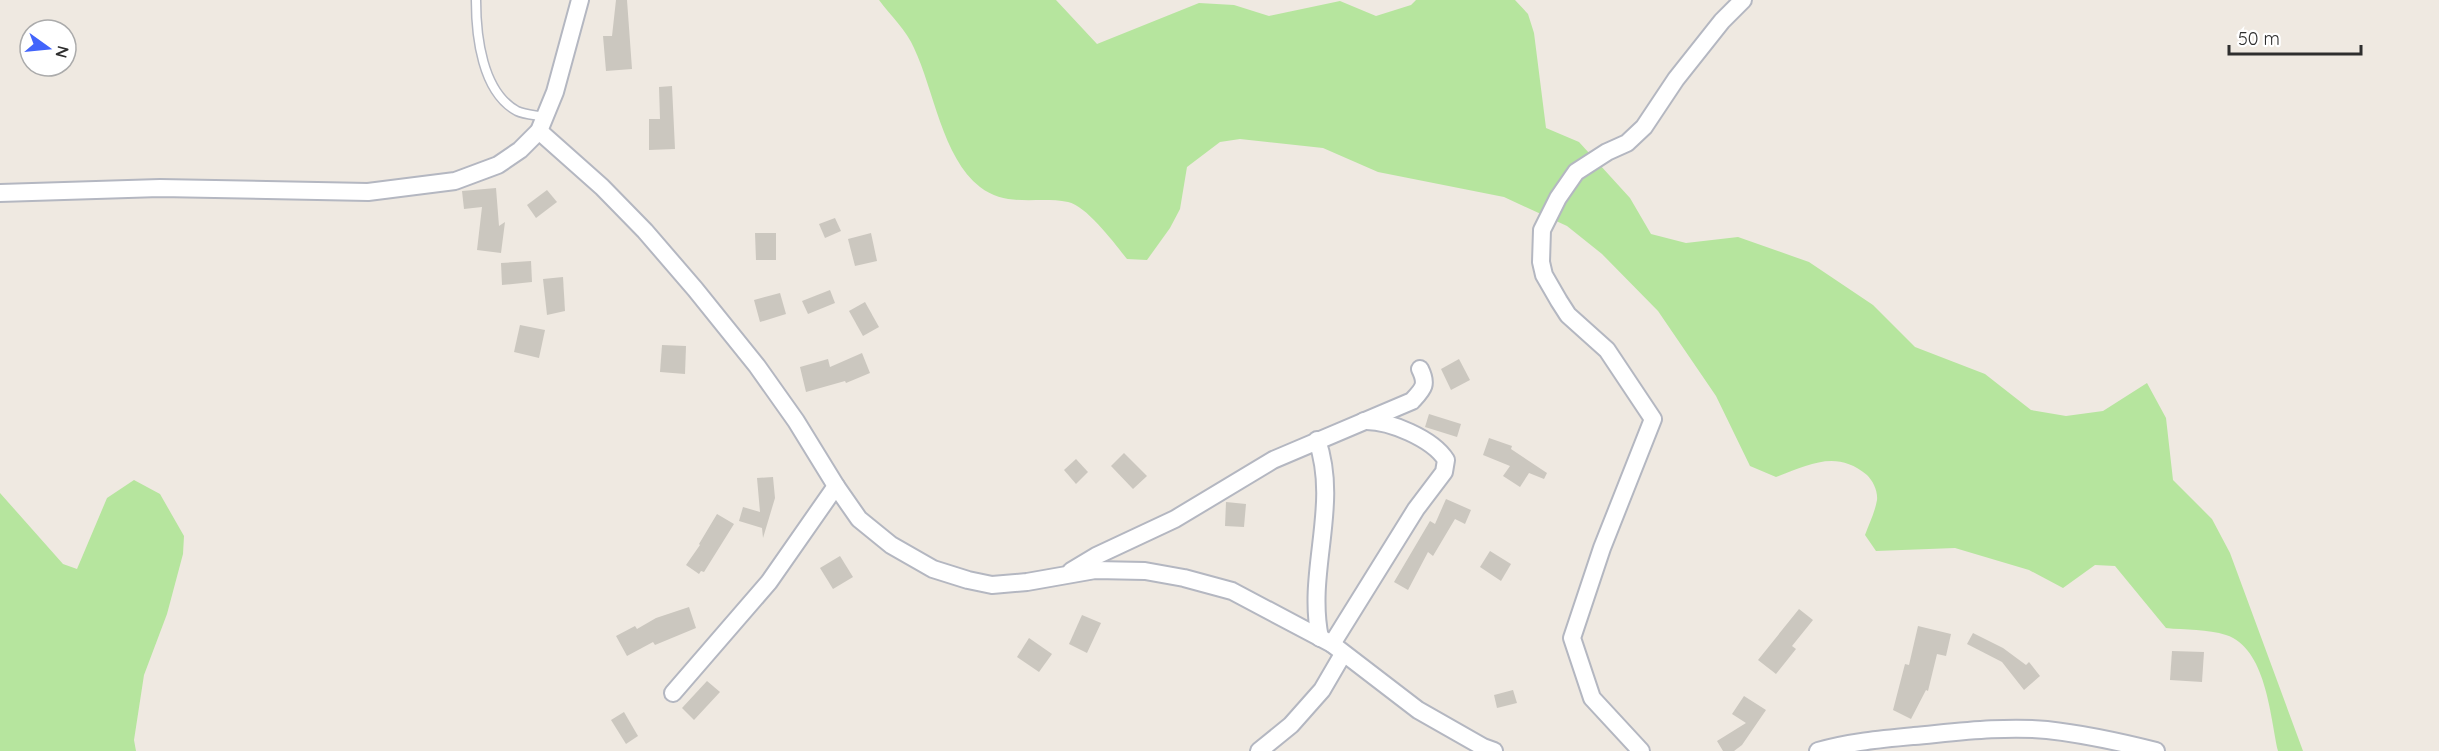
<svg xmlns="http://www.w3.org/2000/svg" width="2439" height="751" viewBox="0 0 2439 751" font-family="Quicksand,sans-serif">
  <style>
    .green { fill: #b6e59e }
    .building { fill: #cbc7bf }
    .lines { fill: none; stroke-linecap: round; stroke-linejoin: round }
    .service-casing { stroke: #b4b7c1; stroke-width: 11 }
    .minor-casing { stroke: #b4b7c1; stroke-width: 20 }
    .service { stroke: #fff; stroke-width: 8 }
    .minor { stroke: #fff; stroke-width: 16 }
  </style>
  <rect width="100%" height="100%" fill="#efe9e1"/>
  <g class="green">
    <path d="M879,0H1056L1097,44L1199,3L1234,5L1269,16L1340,1L1376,16L1411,5L1416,0H1515L1528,14L1534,33L1546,128L1579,142L1630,198L1651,234L1686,243L1738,237L1809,262L1873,305L1915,347L1985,374L2031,410L2066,416L2103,411L2147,383L2166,418L2173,480L2212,519L2230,553L2303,751H2278C2270,715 2266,648 2226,635C2208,629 2185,630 2166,628L2115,566L2095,565L2063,588L2029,570L1955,548L1876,551L1865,535C1869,524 1875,512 1877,500C1878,491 1873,481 1867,475C1836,449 1809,465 1776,477L1750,466L1716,396L1658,311L1602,254L1567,226L1504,197L1378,172L1323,148L1240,139L1220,142L1187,167L1180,209L1170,228L1147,260L1127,259C1115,244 1087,206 1068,202C1038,196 1007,208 980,187C942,157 934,90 914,48C907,31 890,15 879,0Z"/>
    <polygon points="134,480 160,494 184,536 183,554 167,614 144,675 134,740 136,751 0,751 0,493 63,564 77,569 107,498"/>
  </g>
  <g class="building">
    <polygon points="616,0 627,0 632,69 606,71 603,36 612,36"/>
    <polygon points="672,86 675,149 649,150 649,119 660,119 659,87"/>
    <polygon points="496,188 499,226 505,222 501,253 477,250 482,207 464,209 462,191"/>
    <polygon points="547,190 557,202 536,218 527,205"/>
    <polygon points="835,218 841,231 825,238 819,224"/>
    <polygon points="755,233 776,233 776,260 756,260"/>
    <polygon points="871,233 877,261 855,266 848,239"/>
    <polygon points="531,261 532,282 502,285 501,263"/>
    <polygon points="563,277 565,311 547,315 543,279"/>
    <polygon points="830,290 835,303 808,314 802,301"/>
    <polygon points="780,293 786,314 760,322 754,300"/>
    <polygon points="865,302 879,327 863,336 849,311"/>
    <polygon points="520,325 545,330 539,358 514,352"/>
    <polygon points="662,345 686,346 685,374 660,372"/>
    <polygon points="862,353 870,373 846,383 845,381 806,392 800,367 828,359 830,367"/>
    <polygon points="1459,359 1470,380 1451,390 1441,369"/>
    <polygon points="1429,414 1461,424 1457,437 1425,427"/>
    <polygon points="1489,438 1512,446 1511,449 1547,473 1544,479 1529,473 1520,487 1503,476 1510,466 1483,455"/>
    <polygon points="1124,453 1147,476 1133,489 1111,466"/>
    <polygon points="1076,459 1088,472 1076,484 1064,470"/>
    <polygon points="773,477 775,498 763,538 762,528 739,521 743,507 760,512 757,478"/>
    <polygon points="1446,499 1471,510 1465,524 1455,519 1433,556 1428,552 1408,590 1394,582 1430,521 1435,524"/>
    <polygon points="1226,502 1246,504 1244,527 1225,526"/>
    <polygon points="717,514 734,524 704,572 701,571 699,574 686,565 700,545 699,544"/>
    <polygon points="1490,551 1511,564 1501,581 1480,567"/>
    <polygon points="840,556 853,577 833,589 820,568"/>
    <polygon points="689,607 696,628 655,645 653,642 627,656 616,636 635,626 637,629 656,618"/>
    <polygon points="1799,609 1813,620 1792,646 1796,649 1776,674 1758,660"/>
    <polygon points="1082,615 1101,623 1087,653 1069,644"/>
    <polygon points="1918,626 1951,634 1946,656 1937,654 1928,691 1926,690 1911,719 1893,710 1905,664 1909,665"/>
    <polygon points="1973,633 2003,648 2026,665 2029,662 2040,676 2024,690 2002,662 1967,644"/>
    <polygon points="1029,638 1052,654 1039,672 1017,657"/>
    <polygon points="2172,651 2204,652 2202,682 2170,680"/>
    <polygon points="707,681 720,692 694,720 682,708"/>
    <polygon points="1513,690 1517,703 1497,708 1494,695"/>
    <polygon points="1744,696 1766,710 1742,745 1734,751 1723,751 1717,741 1746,723 1732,714"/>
    <polygon points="624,712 638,736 626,744 611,720"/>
  </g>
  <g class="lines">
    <defs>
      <path id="service" d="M476,0C476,36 482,92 517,111C525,115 537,115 545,117"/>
      <g id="minor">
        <polyline points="539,131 602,187 645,231 695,289 757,366 796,421 836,486 859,519 891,545 933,569 968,580 992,585 1027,582 1095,570 1145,571 1184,578 1232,591 1332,644 1418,710 1483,747 1494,751"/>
        <polyline points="0,193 160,188 368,192 455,181 498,165 520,150 539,131 555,92 580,0"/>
        <path d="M1317,440C1340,506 1306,571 1320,638"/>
        <path d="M1071,571L1096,556L1175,519L1273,460L1412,401C1423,389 1428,385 1420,369"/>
        <path d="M1332,644L1416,509L1444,472L1446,460C1433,439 1389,420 1364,421"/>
        <polyline points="673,693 769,582 836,486"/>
        <polyline points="1259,751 1291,725 1322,690 1343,654"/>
        <polyline points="1641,751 1592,698 1572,638 1602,548 1653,419 1607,350 1568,315 1559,301 1544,275 1541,262 1542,230 1558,198 1576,172 1607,152 1627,143 1644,127 1676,79 1722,21 1743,0"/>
        <path d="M1818,751C1849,742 1882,739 1914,736C1958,732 2003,726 2047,730C2084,734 2120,742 2156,751"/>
      </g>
    </defs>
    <use href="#service" class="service-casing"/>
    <use href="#minor" class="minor-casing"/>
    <use href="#service" class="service"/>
    <use href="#minor" class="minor"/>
  </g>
  <g transform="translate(48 48) rotate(105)"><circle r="28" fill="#ffffff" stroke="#ababab" stroke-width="1.5"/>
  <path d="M0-4.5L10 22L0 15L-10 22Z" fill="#4264fb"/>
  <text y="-9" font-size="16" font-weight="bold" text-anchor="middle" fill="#2e2e2e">N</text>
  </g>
  <path d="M2229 45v9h132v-9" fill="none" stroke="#2e2e2e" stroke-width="3"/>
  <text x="2238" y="45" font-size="18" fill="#2e2e2e" stroke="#ffffff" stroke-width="4.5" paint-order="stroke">50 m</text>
</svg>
